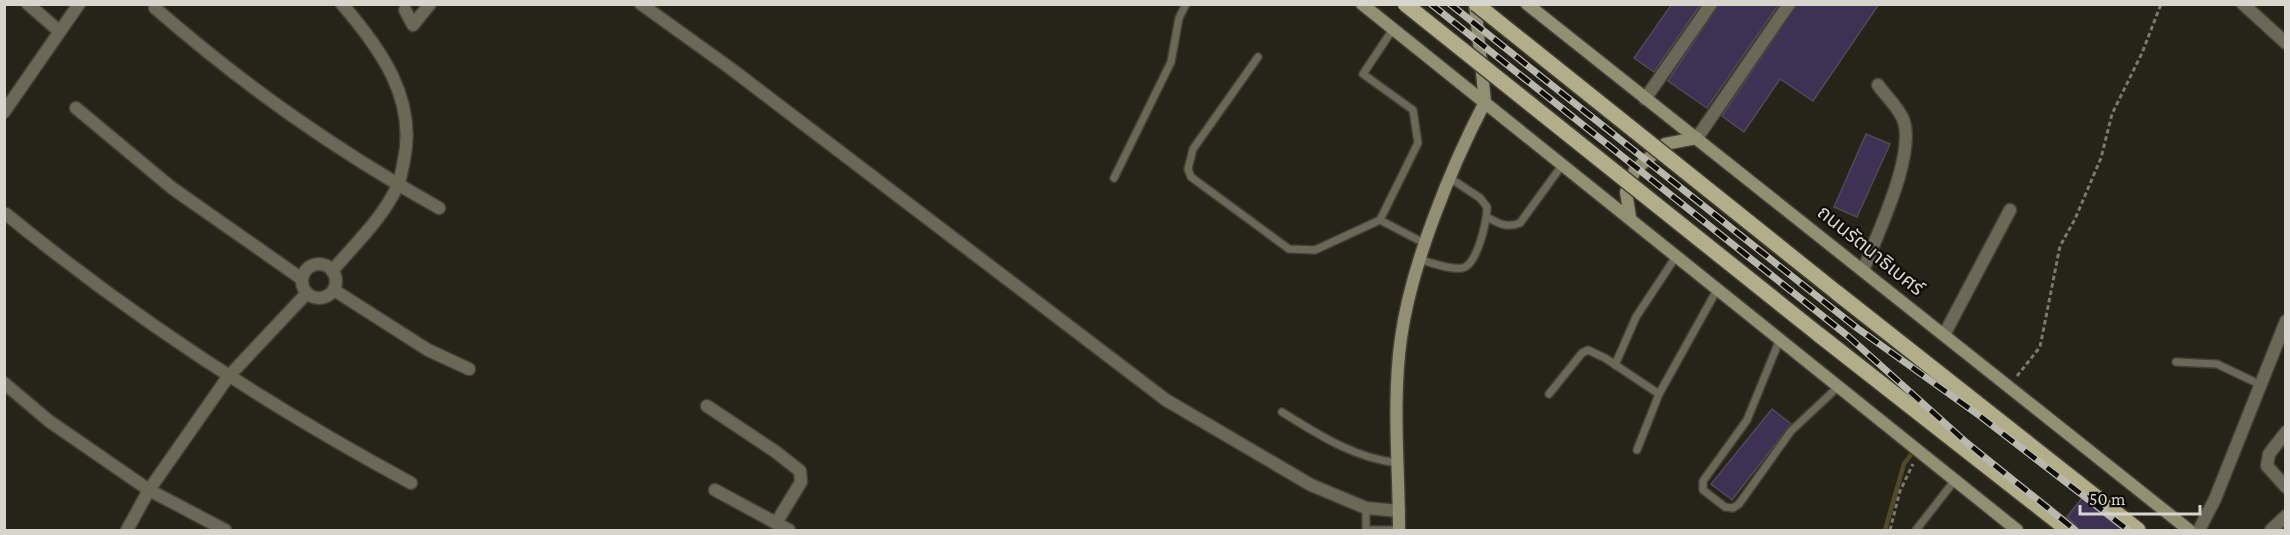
<svg xmlns="http://www.w3.org/2000/svg" width="2290" height="535" viewBox="0 0 2290 535" font-family="'Crimson Pro','Noto Sans Thai',serif">
  <style>
    .lines { fill: none; stroke-linecap: round; stroke-linejoin: round }
    .stream { stroke: #504b22; stroke-width: 4.5 }
    .building { fill: #3e3153; stroke: #4f4b57; stroke-width: 1.5 }
    .lane-casing { stroke: #424035; stroke-width: 10 }
    .street-casing { stroke: #424035; stroke-width: 15 }
    .secondary-casing { stroke: #424035; stroke-width: 15 }
    .primary-casing { stroke: #424035; stroke-width: 18 }
    .path { stroke: #7a796f; stroke-width: 3; stroke-dasharray: 4.5 3; stroke-linecap: butt }
    .lane { stroke: #6b6857; stroke-width: 7 }
    .street { stroke: #6b6857; stroke-width: 12 }
    .secondary { stroke: #938f73; stroke-width: 12 }
    .primary { stroke: #b2ae89; stroke-width: 15 }
    .rail-casing { stroke: #b9b8af; stroke-width: 7 }
    .rail { stroke: #0e0d08; stroke-width: 4.5; stroke-dasharray: 14; stroke-linecap: butt }
    .primary-bridge-casing { stroke: #424035; stroke-width: 18; stroke-linecap: butt }
    .primary-bridge { stroke: #b2ae89; stroke-width: 15 }
    .labels { text-anchor: middle; stroke-width: 4.5; stroke-linejoin: round; paint-order: stroke }
    .street-label { font-size: 20px; fill: #d7d6ce; stroke: #0e0d08 }
  </style>
  <rect width="100%" height="100%" fill="#262418"/>
  <g class="lines">
    <polyline class="stream" points="1885,530 1904,464 1912,453"/>
  </g>
  <g class="building">
    <polygon points="1672,4 1701,4 1654,72 1634,58"/>
    <polygon points="1719,4 1779,4 1707,108 1668,81"/>
    <polygon points="1797,4 1879,4 1813,101 1780,79 1744,132 1722,116"/>
    <polygon points="1866,134 1890,144 1857,217 1834,207"/>
    <polygon points="1772,409 1791,424 1732,500 1711,484"/>
    <polygon points="2082,498 2123,531 2078,531 2074,523 2067,517"/>
  </g>
  <g class="lines">
    <defs>
      <g id="lane">
        <polyline points="1258,57 1193,149 1188,169 1191,177 1289,249 1315,250 1380,220 1418,143 1413,110 1363,74 1393,29"/>
        <polyline points="1114,178 1171,62 1179,18 1186,4"/>
        <path d="M1487,217C1499,224 1507,228 1520,223L1563,164"/>
        <polyline points="1380,220 1426,244"/>
        <path d="M1421,260C1433,263 1450,270 1462,268C1477,266 1487,221 1487,207L1480,198L1450,178"/>
        <polyline points="1780,339 1747,420 1703,481 1703,490 1725,507 1733,508 1739,504 1791,431 1839,386"/>
        <polyline points="2176,362 2217,364 2259,384"/>
        <polyline points="1615,365 1636,317 1677,255"/>
        <polyline points="1549,394 1582,353 1588,350 1605,358 1659,394 1718,288"/>
        <path d="M1282,412C1319,435 1354,458 1398,463"/>
        <polyline points="1637,450 1659,394"/>
        <polyline points="1366,530 1366,508"/>
        <polyline points="1370,530 1392,530"/>
        <polyline points="1916,530 1955,480"/>
      </g>
      <g id="street">
        <polyline points="28,4 59,31"/>
        <polyline points="641,4 730,68 1166,400 1311,485 1366,508 1399,511"/>
        <polyline points="2243,4 2286,43"/>
        <path d="M155,8C246,87 334,149 439,208"/>
        <polyline points="405,10 413,25 430,4"/>
        <polyline points="1645,99 1711,4"/>
        <polyline points="76,108 172,188 302,279"/>
        <polyline points="4,112 79,4"/>
        <polyline points="1697,138 1789,4"/>
        <path d="M6,214C132,317 268,406 411,483"/>
        <circle cx="319" cy="281" r="17"/>
        <path d="M332,271C355,244 382,219 397,187C401,179 402,169 404,160C417,99 380,48 342,4"/>
        <path d="M1863,271C1876,236 1917,154 1903,119C1898,107 1885,95 1878,85"/>
        <polyline points="334,290 428,350 469,369"/>
        <polyline points="1944,335 2010,210"/>
        <polyline points="4,383 49,421 149,490 225,530"/>
        <polyline points="707,406 776,452 800,471 801,482 776,523"/>
        <polyline points="2286,432 2269,454 2267,466 2286,487"/>
        <polyline points="715,490 789,530"/>
        <polyline points="127,530 149,490 228,377 307,293"/>
        <polyline points="2199,530 2215,499 2286,321"/>
        <polyline points="2271,530 2286,516"/>
      </g>
      <g id="secondary">
        <polyline points="1362,4 2017,530"/>
        <polyline points="1475,4 1485,102"/>
        <polyline points="1527,4 2189,530"/>
        <polyline points="1630,217 1626,192 1635,170 1665,144 1697,138"/>
        <path d="M1399,530C1399,467 1392,402 1401,338C1411,265 1451,167 1485,102"/>
      </g>
      <g id="primary">
        <polyline points="1836,292 2138,530"/>
        <polyline points="1818,334 2068,530"/>
      </g>
    </defs>
    <use href="#lane" class="lane-casing"/>
    <use href="#street" class="street-casing"/>
    <use href="#secondary" class="secondary-casing"/>
    <use href="#primary" class="primary-casing"/>
    <g class="path">
      <polyline points="2017,376 2040,347 2060,246 2075,219 2101,158 2112,114 2142,53 2161,4"/>
      <polyline points="1890,530 1900,491 1913,464"/>
    </g>
    <use href="#lane" class="lane"/>
    <use href="#street" class="street"/>
    <use href="#secondary" class="secondary"/>
    <use href="#primary" class="primary"/>
    <defs>
      <g id="rail">
        <polyline points="1431,4 1849,337 1967,443 2075,530"/>
        <polyline points="1450,4 1857,328 1980,416 2128,530"/>
      </g>
    </defs>
    <use href="#rail" class="rail-casing"/>
    <use href="#rail" class="rail"/>
    <defs>
      <g id="primary-bridge">
        <polyline points="1405,4 1818,334"/>
        <polyline points="1476,4 1836,292"/>
      </g>
    </defs>
    <use href="#primary-bridge" class="primary-bridge-casing"/>
    <use href="#primary-bridge" class="primary-bridge"/>
  </g>
  <g class="labels">
    <g class="street-label">
      <text transform="translate(1871 250) rotate(39)" y="7">ถนนรัตนาธิเบศร์</text>
    </g>
  </g>
  <rect width="2290" height="535" fill="none" stroke="#d7d6ce" stroke-width="12"/>
  <path d="M2080 505v9h120v-9" fill="none" stroke="#d7d6ce" stroke-width="3"/>
  <text x="2089" y="505" font-size="18" fill="#d7d6ce" stroke="#0e0d08" stroke-width="4.5" paint-order="stroke">50 m</text>
</svg>
